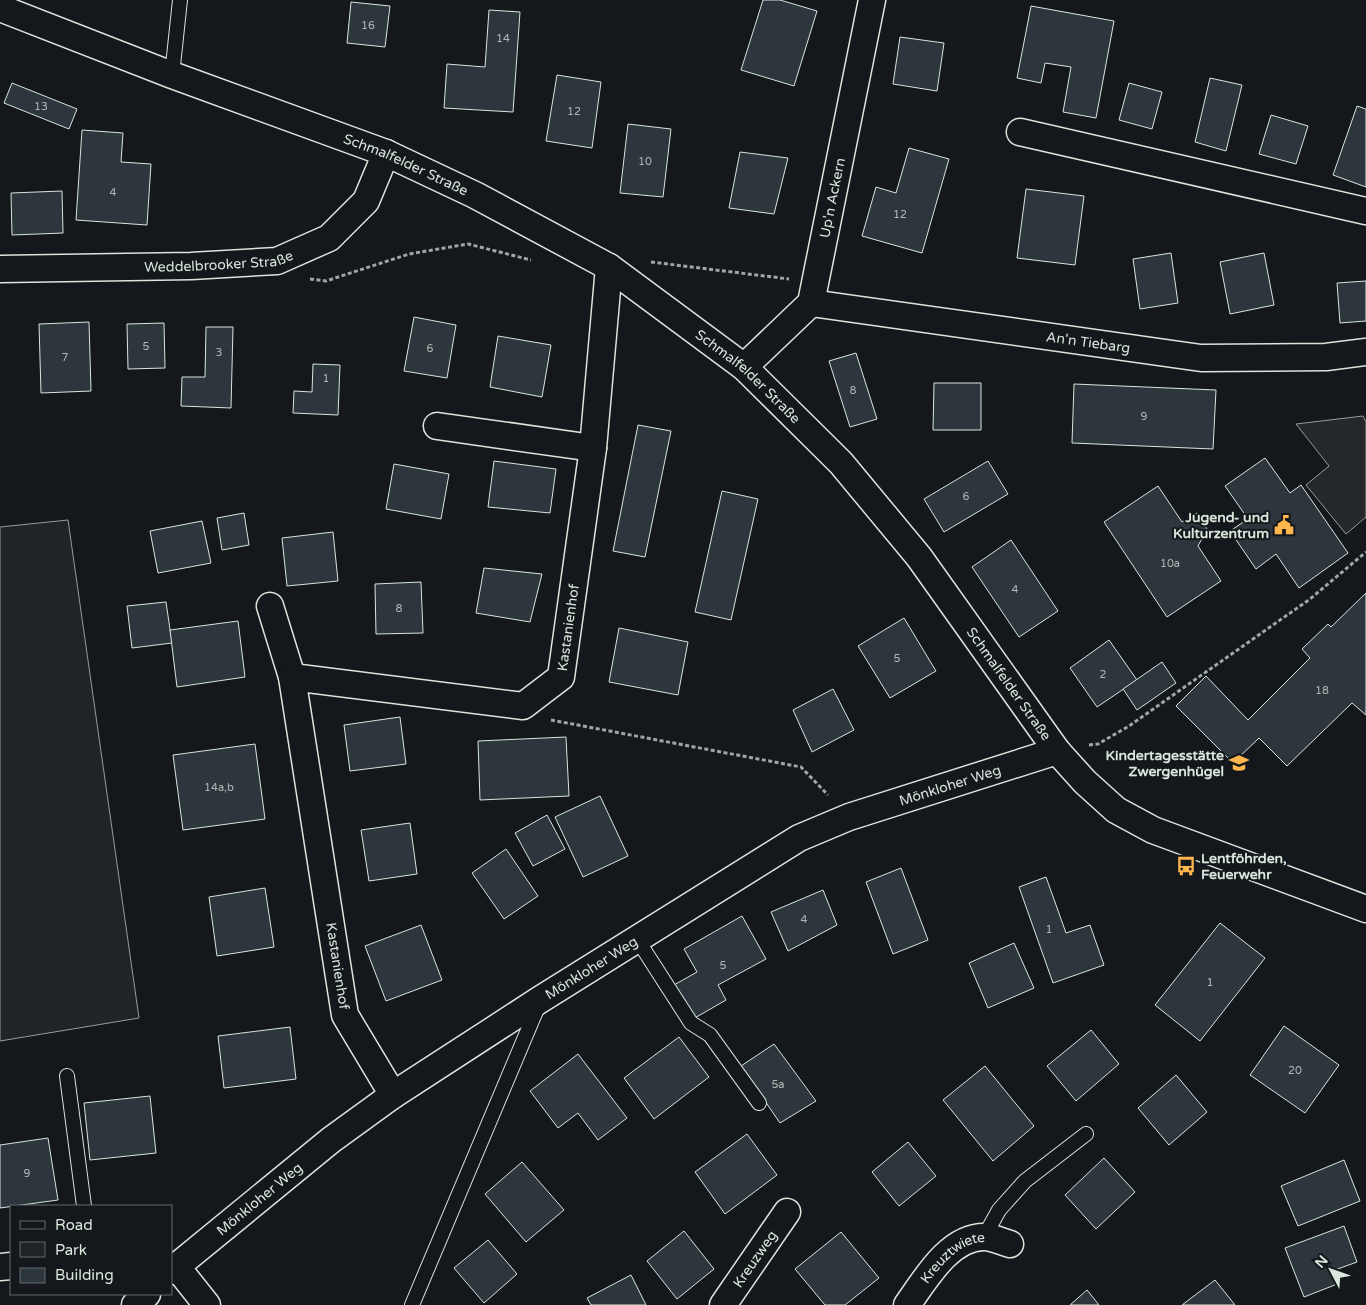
<svg xmlns="http://www.w3.org/2000/svg" width="1366" height="1305" viewBox="0 0 1366 1305" font-family="'Varela Round',sans-serif">
  <style>
    .green { fill: #202428; stroke: #939e99 }
    .parking { fill: #24282b; stroke: #939e99 }
    .building { fill: #2c363c; stroke: #d8e6dc }
    .lines { fill: none; stroke-linecap: round; stroke-linejoin: round }
    .lane-casing { stroke: #d8e6dc; stroke-width: 16 }
    .street-casing { stroke: #d8e6dc; stroke-width: 29 }
    .path { stroke: #9da8a2; stroke-width: 3; stroke-dasharray: 4 2.5; stroke-linecap: butt }
    .lane { stroke: #14181c; stroke-width: 14 }
    .street { stroke: #14181c; stroke-width: 26 }
    .labels { text-anchor: middle; stroke-width: 4; stroke-linejoin: round; paint-order: stroke }
    .number-label { font-size: 11px; fill: #adbab4 }
    .street-label { font-size: 14px; fill: #d8e6dc; stroke: #14181c }
    .poi-label { font-size: 14px; font-weight: bold; fill: #d8e6dc; stroke: #14181c; text-anchor: end }
  </style>
  <rect width="100%" height="100%" fill="#14181c"/>
  <polygon class="green" points="68,520 139,1018 0,1041 0,527"/>
  <polygon class="parking" points="1363,416 1366,422 1366,517 1346,534 1306,485 1329,466 1296,424"/>
  <g class="building">
    <polygon points="763,0 780,0 817,11 794,86 741,70"/>
    <polygon points="351,2 390,6 385,47 347,43"/>
    <polygon points="1031,6 1114,21 1096,118 1063,112 1071,67 1045,63 1041,83 1017,78"/>
    <polygon points="489,10 520,12 513,112 444,108 447,64 485,67"/>
    <polygon points="900,37 944,43 937,91 893,84"/>
    <polygon points="557,75 601,82 592,148 546,141"/>
    <polygon points="1210,78 1242,85 1226,151 1195,142"/>
    <polygon points="12,83 77,109 69,129 4,103"/>
    <polygon points="1129,83 1162,92 1152,129 1119,120"/>
    <polygon points="1357,106 1366,109 1366,187 1333,175"/>
    <polygon points="1271,115 1308,126 1296,164 1259,154"/>
    <polygon points="628,124 671,129 663,197 620,193"/>
    <polygon points="82,130 123,133 121,162 151,164 147,225 76,220"/>
    <polygon points="909,148 949,159 922,253 862,236 876,187 896,193"/>
    <polygon points="740,152 788,158 774,214 729,208"/>
    <polygon points="1026,189 1084,196 1075,265 1017,258"/>
    <polygon points="62,191 63,233 12,235 11,193"/>
    <polygon points="1171,253 1178,303 1140,309 1133,259"/>
    <polygon points="1264,253 1274,305 1230,314 1220,262"/>
    <polygon points="1366,281 1366,321 1340,323 1337,283"/>
    <polygon points="414,317 456,325 447,378 404,371"/>
    <polygon points="89,322 91,391 41,393 39,324"/>
    <polygon points="164,323 165,368 128,369 127,324"/>
    <polygon points="206,327 233,327 231,408 181,406 182,377 205,377"/>
    <polygon points="498,336 551,345 542,397 490,387"/>
    <polygon points="856,353 877,419 850,427 829,361"/>
    <polygon points="313,364 340,365 338,415 293,413 294,391 312,392"/>
    <polygon points="934,383 981,383 981,430 933,430"/>
    <polygon points="1074,384 1216,390 1213,449 1072,443"/>
    <polygon points="638,425 671,431 645,557 613,551"/>
    <polygon points="1265,458 1290,493 1301,485 1348,553 1299,588 1276,554 1256,569 1230,531 1248,519 1225,486"/>
    <polygon points="494,461 556,469 550,513 488,507"/>
    <polygon points="988,461 1008,494 944,532 924,499"/>
    <polygon points="394,464 449,474 441,519 386,509"/>
    <polygon points="1158,486 1182,522 1197,513 1207,529 1198,546 1221,581 1167,617 1104,522"/>
    <polygon points="722,491 758,499 731,620 695,612"/>
    <polygon points="244,513 249,545 222,550 217,518"/>
    <polygon points="202,521 211,563 158,573 150,531"/>
    <polygon points="333,532 338,581 287,586 282,538"/>
    <polygon points="1011,540 1058,611 1019,637 972,567"/>
    <polygon points="484,568 542,574 530,622 476,613"/>
    <polygon points="421,582 423,633 376,634 375,584"/>
    <polygon points="1366,593 1366,715 1352,703 1287,766 1259,738 1233,763 1176,706 1206,676 1248,720 1310,658 1302,649 1328,624 1331,627"/>
    <polygon points="166,602 172,643 132,648 127,606"/>
    <polygon points="904,618 936,671 890,698 858,646"/>
    <polygon points="238,621 245,677 177,687 170,630"/>
    <polygon points="619,628 688,642 678,695 609,682"/>
    <polygon points="1109,640 1137,680 1097,707 1070,668"/>
    <polygon points="1162,662 1176,683 1137,710 1123,689"/>
    <polygon points="833,689 854,730 812,752 793,710"/>
    <polygon points="400,717 406,764 350,771 344,725"/>
    <polygon points="566,737 569,796 480,800 478,741"/>
    <polygon points="255,744 265,819 183,830 173,755"/>
    <polygon points="600,796 628,856 583,877 555,817"/>
    <polygon points="547,815 565,849 533,866 515,833"/>
    <polygon points="410,823 417,874 369,881 361,830"/>
    <polygon points="506,849 538,896 504,919 472,873"/>
    <polygon points="901,868 928,940 893,954 866,882"/>
    <polygon points="1046,877 1066,933 1090,925 1104,965 1053,983 1019,887"/>
    <polygon points="265,888 274,947 217,956 209,897"/>
    <polygon points="823,890 837,925 788,951 771,912"/>
    <polygon points="742,916 766,959 718,985 726,1000 693,1019 674,985 697,972 684,949"/>
    <polygon points="1220,923 1265,958 1200,1041 1155,1005"/>
    <polygon points="421,925 442,980 386,1001 365,946"/>
    <polygon points="1014,943 1034,988 988,1008 969,963"/>
    <polygon points="1284,1026 1339,1065 1305,1113 1250,1075"/>
    <polygon points="290,1027 296,1079 224,1088 218,1036"/>
    <polygon points="1091,1030 1119,1064 1076,1101 1047,1066"/>
    <polygon points="679,1037 709,1077 654,1119 624,1078"/>
    <polygon points="774,1044 816,1101 780,1123 741,1066"/>
    <polygon points="578,1054 627,1118 598,1140 578,1113 558,1128 530,1091"/>
    <polygon points="985,1066 1034,1126 993,1161 943,1100"/>
    <polygon points="1176,1075 1207,1112 1169,1145 1138,1108"/>
    <polygon points="150,1096 156,1153 90,1160 84,1103"/>
    <polygon points="747,1134 777,1175 725,1214 695,1172"/>
    <polygon points="48,1138 58,1200 0,1208 0,1145"/>
    <polygon points="908,1142 936,1176 899,1206 872,1172"/>
    <polygon points="1104,1158 1135,1192 1096,1229 1065,1195"/>
    <polygon points="1344,1160 1360,1201 1298,1226 1281,1186"/>
    <polygon points="522,1162 564,1210 526,1242 485,1194"/>
    <polygon points="1344,1226 1357,1262 1335,1270 1340,1283 1304,1297 1285,1248"/>
    <polygon points="684,1231 714,1269 677,1299 647,1261"/>
    <polygon points="841,1232 879,1278 845,1305 825,1305 795,1269"/>
    <polygon points="488,1240 517,1274 484,1303 454,1268"/>
    <polygon points="631,1275 646,1305 591,1305 587,1298"/>
    <polygon points="1215,1280 1235,1305 1182,1305"/>
    <polygon points="1087,1290 1099,1305 1070,1305"/>
  </g>
  <g class="lines">
    <defs>
      <g id="lane">
        <polyline points="172,75 180,0"/>
        <polyline points="637,939 691,1023 710,1035 759,1103"/>
        <polyline points="67,1076 84,1206"/>
        <polyline points="984,1237 999,1210 1025,1181 1086,1134"/>
        <polyline points="412,1305 539,1004"/>
      </g>
      <g id="street">
        <path id="s1" d="M0,8L172,75L386,153L475,195L609,267L744,367L841,463L919,557L1057,751L1085,782L1116,810L1153,830L1366,909"/>
        <polyline points="1020,132 1366,211"/>
        <path id="s2" d="M0,269L191,266L277,261L329,238L366,201L386,153"/>
        <path id="s3" d="M811,303L1201,358L1326,357L1366,352"/>
        <path id="s4" d="M744,367L811,303L872,0"/>
        <polyline points="437,426 593,448"/>
        <polyline points="270,606 292,677"/>
        <path id="s5" d="M393,1095L345,1015L292,677L523,706L561,677L593,448L609,267"/>
        <polyline points="171,1266 176,1266 207,1305"/>
        <polyline points="0,1267 11,1266"/>
        <path id="s6" d="M171,1271L331,1140L393,1095L541,999L799,838L849,817L1057,751"/>
        <polyline points="135,1305 147,1294"/>
        <path id="s7" d="M723,1305L787,1212"/>
        <path id="s8" d="M907,1305C925,1280 949,1237 984,1237C992,1237 1003,1242 1010,1244"/>
      </g>
    </defs>
    <use href="#lane" class="lane-casing"/>
    <use href="#street" class="street-casing"/>
    <g class="path">
      <polyline points="651,262 789,279"/>
      <polyline points="310,279 326,281 409,254 468,244 531,260"/>
      <polyline points="551,720 801,767 828,795"/>
      <polyline points="1089,745 1098,744 1129,726 1310,599 1366,552"/>
    </g>
    <use href="#lane" class="lane"/>
    <use href="#street" class="street"/>
  </g>
  <defs>
    <symbol id="civic-bare" viewBox="-9 -9 18 18"><path d="M-.6-6.5H3V-4.5H.6V-3L4-1V1h2V6H-6V1h2V-1L-.6-3ZM-1.2 2.5V6h2.4V2.5Z" fill="#ffb74d" stroke="#14181c" stroke-width="2.5" paint-order="stroke"/></symbol>
    <symbol id="school-bare" viewBox="-9 -9 18 18"><path d="M0-5L7-2L0 1L-7-2ZM-4 1L0 2.5L4 1V4Q0 6-4 4Z" fill="#ffb74d" stroke="#14181c" stroke-width="2.5" paint-order="stroke"/></symbol>
    <symbol id="bus-bare" viewBox="-9 -9 18 18"><path d="M-5-6H5V4H4V6H2V4H-2V6H-4V4H-5ZM-3.5-4V0h7V-4ZM-3.5 1.2v1.5H-2V1.2ZM2 1.2v1.5H3.5V1.2Z" fill="#ffb74d" stroke="#14181c" stroke-width="2.5" paint-order="stroke"/></symbol>
  </defs>
  <g fill-rule="evenodd">
    <use href="#civic-bare" x="1270" y="511" width="28" height="28"/>
    <use href="#school-bare" x="1225" y="749" width="28" height="28"/>
    <use href="#bus-bare" x="1172" y="852" width="28" height="28"/>
  </g>
  <g class="labels">
    <g class="number-label">
      <text x="368" y="29">16</text>
      <text x="503" y="42">14</text>
      <text x="41" y="110">13</text>
      <text x="574" y="115">12</text>
      <text x="645" y="165">10</text>
      <text x="113" y="196">4</text>
      <text x="900" y="218">12</text>
      <text x="146" y="350">5</text>
      <text x="430" y="352">6</text>
      <text x="219" y="356">3</text>
      <text x="65" y="361">7</text>
      <text x="326" y="382">1</text>
      <text x="853" y="394">8</text>
      <text x="1144" y="420">9</text>
      <text x="966" y="500">6</text>
      <text x="1170" y="567">10a</text>
      <text x="1015" y="593">4</text>
      <text x="399" y="612">8</text>
      <text x="897" y="662">5</text>
      <text x="1103" y="678">2</text>
      <text x="1322" y="694">18</text>
      <text x="219" y="791">14a,b</text>
      <text x="804" y="923">4</text>
      <text x="1049" y="933">1</text>
      <text x="723" y="969">5</text>
      <text x="1210" y="986">1</text>
      <text x="1295" y="1074">20</text>
      <text x="778" y="1088">5a</text>
      <text x="27" y="1177">9</text>
    </g>
    <g class="street-label">
      <text dy="5" stroke="none"><textPath href="#s1" startOffset="435">Schmalfelder Straße</textPath></text>
      <text dy="5" stroke="none"><textPath href="#s4" startOffset="200">Up'n Ackern</textPath></text>
      <text dy="5" stroke="none"><textPath href="#s2" startOffset="219">Weddelbrooker Straße</textPath></text>
      <text dy="5" stroke="none"><textPath href="#s3" startOffset="280">An'n Tiebarg</textPath></text>
      <text dy="5" stroke="none"><textPath href="#s1" startOffset="840">Schmalfelder Straße</textPath></text>
      <text dy="5" stroke="none"><textPath href="#s5" startOffset="766">Kastanienhof</textPath></text>
      <text dy="5" stroke="none"><textPath href="#s1" startOffset="1245">Schmalfelder Straße</textPath></text>
      <text dy="5" stroke="none"><textPath href="#s6" startOffset="924">Mönkloher Weg</textPath></text>
      <text transform="translate(338 966) rotate(81)" y="5">Kastanienhof</text>
      <text dy="5" stroke="none"><textPath href="#s6" startOffset="519">Mönkloher Weg</textPath></text>
      <text dy="5" stroke="none"><textPath href="#s6" startOffset="114">Mönkloher Weg</textPath></text>
      <text dy="5" stroke="none"><textPath href="#s7" startOffset="56">Kreuzweg</textPath></text>
      <text dy="5" stroke="none"><textPath href="#s8" startOffset="68">Kreuztwiete</textPath></text>
    </g>
    <g class="poi-label">
      <text x="1269" y="522">Jugend- und<tspan x="1269" dy="16">Kulturzentrum</tspan></text>
      <text x="1224" y="760">Kindertagesstätte<tspan x="1224" dy="16">Zwergenhügel</tspan></text>
      <text x="1201" y="863" text-anchor="start">Lentföhrden,<tspan x="1201" dy="16">Feuerwehr</tspan></text>
    </g>
  </g>
  <rect x="10" y="1205" width="162" height="90" fill="#14181c" stroke="#626a69"/>
  <rect x="20" y="1221" width="25" height="8" fill="#14181c" stroke="#626a69"/>
  <text x="55" y="1230" font-size="15" fill="#d8e6dc">Road</text>
  <rect x="20" y="1242" width="25" height="15" fill="#202428" stroke="#626a69"/>
  <text x="55" y="1255" font-size="15" fill="#d8e6dc">Park</text>
  <rect x="20" y="1268" width="25" height="15" fill="#2c363c" stroke="#626a69"/>
  <text x="55" y="1280" font-size="15" fill="#d8e6dc">Building</text>
  <g transform="translate(1331 1270) rotate(311)" stroke="#14181c" stroke-width="4" paint-order="stroke">
  <path d="M0-4L9 19L0 12L-9 19Z" fill="#d8e6dc"/>
  <text y="-8" font-size="14" font-weight="bold" text-anchor="middle" fill="#d8e6dc">N</text>
  </g>
</svg>
